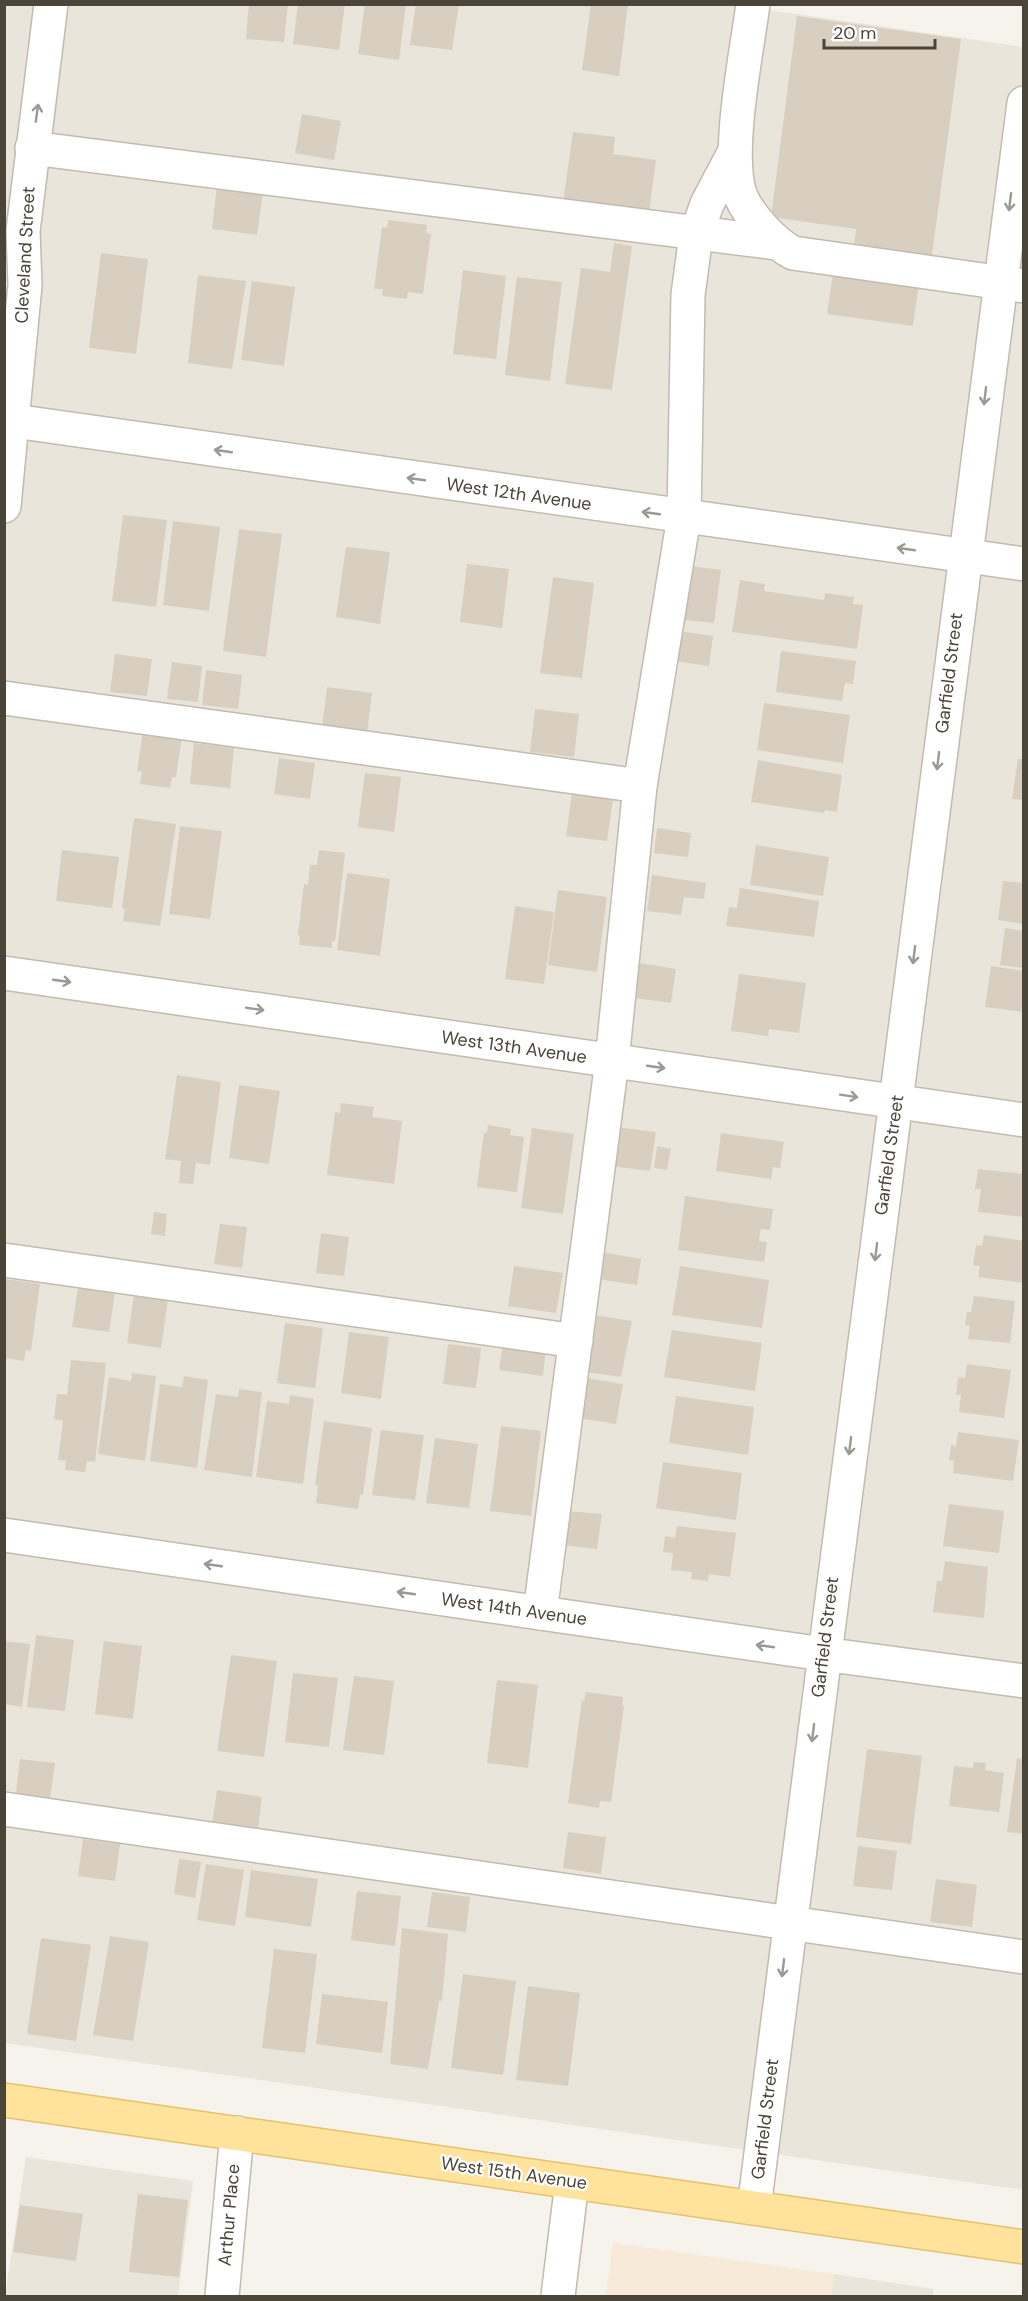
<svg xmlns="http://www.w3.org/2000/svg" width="1028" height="2301" viewBox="0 0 1028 2301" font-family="'DM Sans',sans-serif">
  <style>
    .residential { fill: #eae5da }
    .commercial { fill: #f7ead8 }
    .building { fill: #d8cfc1 }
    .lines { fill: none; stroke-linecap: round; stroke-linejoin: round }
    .minor-casing { stroke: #c2bbae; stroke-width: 36 }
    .major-casing { stroke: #e6c16a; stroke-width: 36 }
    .minor { stroke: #fff; stroke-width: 33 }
    .major { stroke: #ffe39c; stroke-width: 33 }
    .oneway { stroke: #9c9892 }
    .labels { text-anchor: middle; stroke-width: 4.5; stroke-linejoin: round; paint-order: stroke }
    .street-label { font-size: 18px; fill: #4b4439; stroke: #fff }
  </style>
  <rect width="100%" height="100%" fill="#f6f3ec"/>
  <g class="residential">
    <polygon points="727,4 1023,47 1023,2190 5,2043 5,5"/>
    <polygon points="26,2157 193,2181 178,2296 5,2296"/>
    <polygon points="834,2274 934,2289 933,2296 831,2296"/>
  </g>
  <polygon class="commercial" points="613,2243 834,2274 831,2296 606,2296"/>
  <g class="building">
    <polygon points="249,4 288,4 284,42 246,39"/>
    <polygon points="298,4 345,4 339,50 293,44"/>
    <polygon points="365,4 406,4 399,60 358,54"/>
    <polygon points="416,4 459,4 452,50 410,45"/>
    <polygon points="591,4 628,4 619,76 582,70"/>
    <polygon points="797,16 961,39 932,255 854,245 856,229 771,217"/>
    <polygon points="302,114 341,121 334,160 295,153"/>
    <polygon points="573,132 615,137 613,154 656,160 649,212 563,203"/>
    <polygon points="217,185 263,192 257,235 212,229"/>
    <polygon points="388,220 427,225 426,233 431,234 423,294 408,292 407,299 382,296 383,289 374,289 382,227 387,228"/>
    <polygon points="614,243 632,246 612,390 565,384 581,268 610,272"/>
    <polygon points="101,253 148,259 136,354 89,348"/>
    <polygon points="463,270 506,276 496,359 453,354"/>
    <polygon points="833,273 919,284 913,326 827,314"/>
    <polygon points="198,275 246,281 232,369 188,363"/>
    <polygon points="517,277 562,282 550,381 505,375"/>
    <polygon points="252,281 295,287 284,366 241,360"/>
    <polygon points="123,515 167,520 156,607 112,601"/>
    <polygon points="173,521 220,527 209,611 163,605"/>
    <polygon points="239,529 282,534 266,657 223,651"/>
    <polygon points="346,547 390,552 380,624 336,617"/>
    <polygon points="467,564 509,569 502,628 460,622"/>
    <polygon points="683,565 721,570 714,623 676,619"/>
    <polygon points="553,577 594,583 582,678 540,673"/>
    <polygon points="740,580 765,584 764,591 824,600 825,593 854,597 853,604 863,605 857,649 732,632"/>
    <polygon points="678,631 713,636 709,666 674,661"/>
    <polygon points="781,651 856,661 853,684 845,683 842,701 776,692"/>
    <polygon points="115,654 152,659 147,696 110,692"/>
    <polygon points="172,662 202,666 198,702 167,699"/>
    <polygon points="206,670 242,675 238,709 202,705"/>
    <polygon points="327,687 372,693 367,733 322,728"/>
    <polygon points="764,703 850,715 843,763 757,750"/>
    <polygon points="535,709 579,714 574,757 530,752"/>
    <polygon points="143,731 182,737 176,777 172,777 170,788 140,784 142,772 137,771"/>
    <polygon points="194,743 234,748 230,788 190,784"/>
    <polygon points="279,758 315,763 310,799 274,794"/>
    <polygon points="1018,759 1024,759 1024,800 1012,799"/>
    <polygon points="758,760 842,775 837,812 825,810 824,813 751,802"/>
    <polygon points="365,773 401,777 394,832 358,827"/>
    <polygon points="572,793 613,799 607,841 566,836"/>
    <polygon points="134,818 176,824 160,926 123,921 125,909 122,908"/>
    <polygon points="180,826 222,831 210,919 169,914"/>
    <polygon points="657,828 691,833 688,857 654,853"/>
    <polygon points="756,845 829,857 823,896 750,885"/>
    <polygon points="62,850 119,857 112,908 56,901"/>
    <polygon points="319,850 345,853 335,941 332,941 332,948 299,945 300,936 298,935 304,884 308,885 310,865 317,865"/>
    <polygon points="347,873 390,879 380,956 337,950"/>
    <polygon points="652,875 706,883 704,899 684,897 681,915 647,911"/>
    <polygon points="1003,881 1024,883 1024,924 998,920"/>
    <polygon points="740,888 819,901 814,937 726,926 729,907 737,908"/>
    <polygon points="558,890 607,897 597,972 548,965"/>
    <polygon points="515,906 554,912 544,984 505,979"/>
    <polygon points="1005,928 1024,931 1024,968 1000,965"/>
    <polygon points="640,963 676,969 671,1003 635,998"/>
    <polygon points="991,966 1024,971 1024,1012 985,1007"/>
    <polygon points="739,974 806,983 799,1033 769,1029 768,1036 731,1031"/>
    <polygon points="177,1075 221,1082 210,1165 196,1163 193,1184 179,1183 181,1161 165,1159"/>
    <polygon points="239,1085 280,1091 269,1164 229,1158"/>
    <polygon points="341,1103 374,1107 372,1117 402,1121 394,1184 327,1175 335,1112 340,1113"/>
    <polygon points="488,1125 511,1129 510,1135 524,1137 517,1192 477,1187 484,1132 487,1133"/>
    <polygon points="616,1127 656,1132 650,1171 610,1166"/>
    <polygon points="532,1128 574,1134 563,1214 521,1208"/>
    <polygon points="721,1133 784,1142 780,1168 773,1167 771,1179 716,1171"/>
    <polygon points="657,1146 671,1149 667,1170 654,1168"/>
    <polygon points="978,1169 1024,1174 1024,1217 978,1212 981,1189 975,1189"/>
    <polygon points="685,1196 773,1209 770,1230 761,1229 759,1241 767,1242 764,1262 678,1250"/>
    <polygon points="154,1212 167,1214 165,1236 151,1234"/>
    <polygon points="220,1224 247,1227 242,1268 214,1264"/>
    <polygon points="321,1233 349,1237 344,1276 316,1273"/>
    <polygon points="984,1235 1024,1241 1024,1283 978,1277 980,1266 973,1265 976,1245 982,1246"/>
    <polygon points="602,1252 641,1259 637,1285 598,1279"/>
    <polygon points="514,1266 563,1273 556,1313 508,1306"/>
    <polygon points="680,1266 769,1280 762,1328 672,1315"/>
    <polygon points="4,1279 40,1284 31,1351 26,1350 24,1361 4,1358"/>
    <polygon points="78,1288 115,1293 109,1332 72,1327"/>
    <polygon points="134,1295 168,1300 161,1348 127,1343"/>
    <polygon points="974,1296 1015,1301 1010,1343 968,1339 970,1326 965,1325 967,1312 971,1312"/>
    <polygon points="587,1314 632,1321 621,1377 578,1371"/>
    <polygon points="285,1323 323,1328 315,1388 277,1383"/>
    <polygon points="672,1330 762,1343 755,1391 664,1377"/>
    <polygon points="349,1332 389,1337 381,1399 341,1393"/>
    <polygon points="503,1342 546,1348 543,1376 499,1370"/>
    <polygon points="448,1344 481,1348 476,1388 443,1384"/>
    <polygon points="71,1360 106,1363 95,1462 87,1461 85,1472 65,1470 66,1461 58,1460 63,1421 54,1419 57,1394 67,1395"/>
    <polygon points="967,1364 1011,1370 1004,1418 959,1412 961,1395 956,1395 958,1377 965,1378"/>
    <polygon points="132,1373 156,1376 145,1461 98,1454 109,1377 131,1381"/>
    <polygon points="184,1376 208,1380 197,1468 150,1461 160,1384 182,1387"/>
    <polygon points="586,1378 623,1384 616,1424 579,1418"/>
    <polygon points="239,1389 262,1392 252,1477 204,1470 216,1394 238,1397"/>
    <polygon points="290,1395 314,1399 303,1484 256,1477 267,1401 289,1404"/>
    <polygon points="676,1396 754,1407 748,1455 669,1443"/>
    <polygon points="324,1421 372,1428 363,1495 360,1495 358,1509 316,1503 318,1486 315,1485"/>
    <polygon points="501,1426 541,1431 531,1516 490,1511"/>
    <polygon points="381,1430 424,1435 415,1500 372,1495"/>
    <polygon points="958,1432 1019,1440 1013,1481 953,1473 954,1461 949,1460 951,1445 956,1446"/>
    <polygon points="435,1438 478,1444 469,1508 426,1503"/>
    <polygon points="663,1462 742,1473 736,1520 656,1508"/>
    <polygon points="949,1504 1004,1511 999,1553 943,1546"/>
    <polygon points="567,1511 602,1514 597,1549 563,1545"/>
    <polygon points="677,1526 736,1533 730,1577 709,1574 708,1581 691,1579 692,1572 671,1570 673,1553 663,1552 665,1536 675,1538"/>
    <polygon points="945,1561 988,1567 984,1618 933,1612 937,1581 942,1581"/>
    <polygon points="36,1635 74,1640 65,1711 27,1707"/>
    <polygon points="4,1641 30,1644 22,1707 4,1704"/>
    <polygon points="104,1641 142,1646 133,1719 95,1714"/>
    <polygon points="231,1655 277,1661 264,1757 217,1751"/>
    <polygon points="293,1673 338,1678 329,1747 285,1742"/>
    <polygon points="354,1676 394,1681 384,1755 343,1750"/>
    <polygon points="497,1680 538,1685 528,1768 487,1763"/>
    <polygon points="586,1692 623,1697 622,1705 624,1706 611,1802 600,1801 599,1808 568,1803 582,1700 584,1701"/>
    <polygon points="867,1749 922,1756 911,1844 856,1837"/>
    <polygon points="1017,1758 1024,1759 1024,1834 1007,1832"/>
    <polygon points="20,1759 55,1763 50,1798 16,1793"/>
    <polygon points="974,1762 986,1763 985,1770 1004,1773 999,1812 949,1806 954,1766 973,1768"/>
    <polygon points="217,1790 262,1797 257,1837 211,1831"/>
    <polygon points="568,1832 606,1837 601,1874 563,1868"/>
    <polygon points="83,1839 120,1844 115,1881 78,1876"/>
    <polygon points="858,1846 897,1851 892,1890 853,1886"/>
    <polygon points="179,1859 201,1862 195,1898 174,1894"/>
    <polygon points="206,1864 244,1870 235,1926 197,1920"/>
    <polygon points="251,1870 318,1879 311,1927 245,1917"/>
    <polygon points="936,1879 977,1885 972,1927 930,1922"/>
    <polygon points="357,1891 401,1896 395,1946 351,1940"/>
    <polygon points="432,1892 470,1897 466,1932 427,1927"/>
    <polygon points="402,1928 448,1934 442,2001 439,2001 428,2069 390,2064"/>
    <polygon points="110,1936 149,1942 133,2041 93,2035"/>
    <polygon points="41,1938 91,1945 76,2041 27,2034"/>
    <polygon points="274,1949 317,1954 305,2053 262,2048"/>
    <polygon points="463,1974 516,1981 503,2075 451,2068"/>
    <polygon points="528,1986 580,1993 568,2086 516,2080"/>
    <polygon points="322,1994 388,2002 382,2053 316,2044"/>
    <polygon points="138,2194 188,2200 179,2277 129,2272"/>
    <polygon points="20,2205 83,2214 76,2261 13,2252"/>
  </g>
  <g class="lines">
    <defs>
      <g id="minor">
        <path d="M753,4C747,51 725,156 741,197C750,217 774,243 793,253L1024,286"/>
        <polyline points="32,148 776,243"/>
        <polyline points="14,421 1024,564"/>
        <polyline points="4,506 25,285 23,231 51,4"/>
        <polyline points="4,698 640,786"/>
        <polyline points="4,973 1024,1120"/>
        <polyline points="4,1260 576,1341"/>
        <polyline points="4,1535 823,1654 1024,1681"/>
        <polyline points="540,1613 612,1061 640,786 684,517 688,295 696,235 707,204 734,153"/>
        <polyline points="4,1809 1024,1957"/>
        <polyline points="754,2208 1024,103"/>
        <polyline points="222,2296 237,2133"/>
        <polyline points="558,2296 572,2182"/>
      </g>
      <polyline id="major" points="4,2100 1024,2247"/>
    </defs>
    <use href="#minor" class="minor-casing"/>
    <use href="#major" class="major-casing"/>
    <use href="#minor" class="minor"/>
    <use href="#major" class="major"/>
  </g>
  <defs><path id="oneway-shaft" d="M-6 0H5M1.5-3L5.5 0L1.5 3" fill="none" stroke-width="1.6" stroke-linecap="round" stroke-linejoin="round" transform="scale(1.5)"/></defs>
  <g class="oneway">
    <use href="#oneway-shaft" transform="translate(37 113) rotate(-82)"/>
    <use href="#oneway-shaft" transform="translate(1010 202) rotate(97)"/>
    <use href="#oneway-shaft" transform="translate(985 396) rotate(97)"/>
    <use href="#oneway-shaft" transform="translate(223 451) rotate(-172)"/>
    <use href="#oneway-shaft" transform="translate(416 479) rotate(-172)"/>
    <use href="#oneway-shaft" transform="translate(651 513) rotate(-172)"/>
    <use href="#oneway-shaft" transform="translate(906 549) rotate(-172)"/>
    <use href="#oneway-shaft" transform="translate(938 761) rotate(97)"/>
    <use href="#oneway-shaft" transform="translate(914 955) rotate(97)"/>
    <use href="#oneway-shaft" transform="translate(62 981) rotate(8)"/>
    <use href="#oneway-shaft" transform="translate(255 1009) rotate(8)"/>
    <use href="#oneway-shaft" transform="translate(656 1067) rotate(8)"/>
    <use href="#oneway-shaft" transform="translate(849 1096) rotate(9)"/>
    <use href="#oneway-shaft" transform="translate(876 1252) rotate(97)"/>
    <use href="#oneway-shaft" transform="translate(850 1446) rotate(97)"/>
    <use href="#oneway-shaft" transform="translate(213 1565) rotate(-172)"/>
    <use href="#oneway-shaft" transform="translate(406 1593) rotate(-172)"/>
    <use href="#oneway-shaft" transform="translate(765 1646) rotate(-172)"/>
    <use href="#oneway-shaft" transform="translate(813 1733) rotate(97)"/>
    <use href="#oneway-shaft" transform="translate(783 1968) rotate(97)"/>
  </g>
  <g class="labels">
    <g class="street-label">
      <text transform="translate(25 255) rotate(-87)" y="6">Cleveland Street</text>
      <text transform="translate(519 494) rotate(8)" y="6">West 12th Avenue</text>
      <text transform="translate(949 673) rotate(-83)" y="6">Garfield Street</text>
      <text transform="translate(514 1047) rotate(8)" y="6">West 13th Avenue</text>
      <text transform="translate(889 1155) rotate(-82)" y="6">Garfield Street</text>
      <text transform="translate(514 1609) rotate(8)" y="6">West 14th Avenue</text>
      <text transform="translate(825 1637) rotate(-83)" y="6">Garfield Street</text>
      <text transform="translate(765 2119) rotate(-83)" y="6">Garfield Street</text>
      <text transform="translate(514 2173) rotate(8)" y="6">West 15th Avenue</text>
      <text transform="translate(229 2215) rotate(-85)" y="6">Arthur Place</text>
    </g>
  </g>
  <rect width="1028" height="2301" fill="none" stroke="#4b4439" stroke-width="12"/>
  <path d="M824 39v9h111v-9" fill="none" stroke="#4b4439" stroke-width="3"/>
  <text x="833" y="39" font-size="18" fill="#4b4439" stroke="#ffffff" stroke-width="4.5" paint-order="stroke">20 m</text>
</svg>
